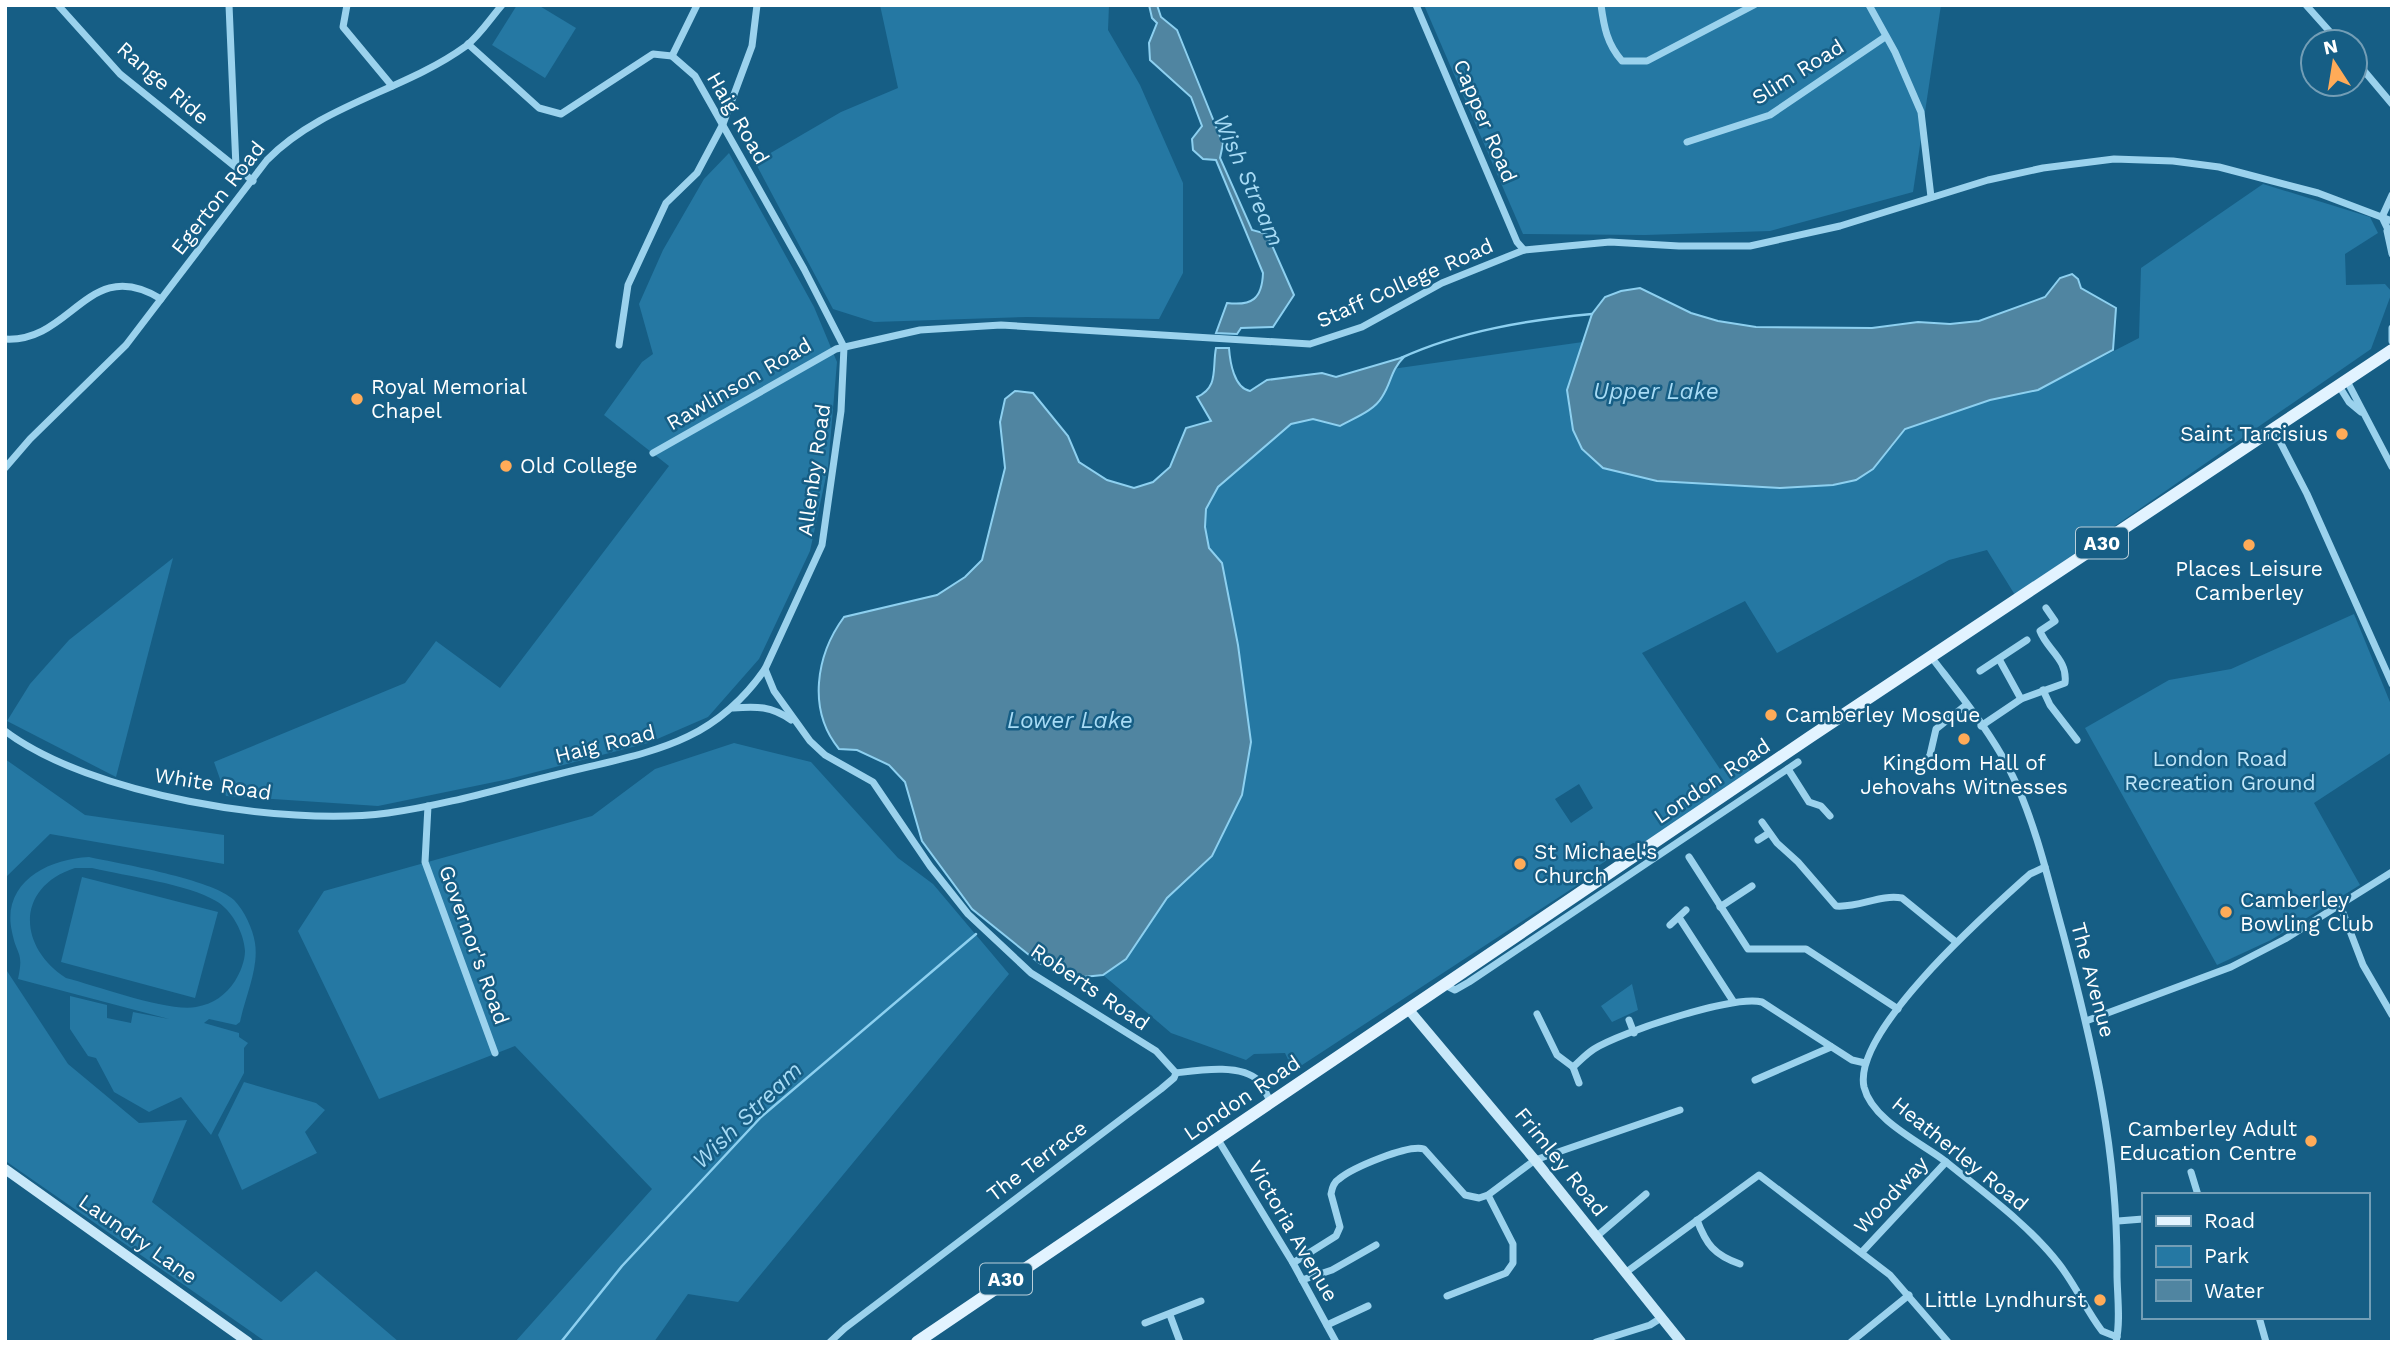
<svg xmlns="http://www.w3.org/2000/svg" width="2397" height="1347" viewBox="0 0 2397 1347" font-family="'Work Sans',sans-serif">
  <style>
    .green { fill: #2578a3; fill-rule: evenodd }
    .water { fill: #5085a1; stroke: #8dd0f0; stroke-width: 2 }
    .lines { fill: none; stroke-linecap: round; stroke-linejoin: round }
    .stream { stroke: #8dd0f0; stroke-width: 2.5 }
    .street { stroke: #9bd2ed; stroke-width: 7 }
    .secondary { stroke: #c8e8f9; stroke-width: 10 }
    .primary { stroke: #e2f3ff; stroke-width: 12 }
    .poi-dot { fill: #ffab58; stroke: #165e85; stroke-width: 2.5 }
    .labels { text-anchor: middle; stroke-width: 5; stroke-linejoin: round; paint-order: stroke }
    .shield { fill: #165e85; stroke: #b9cfda; stroke-width: 2 }
    .shield-label { font-size: 19px; font-weight: bold; fill: #fff }
    .street-label { font-size: 21px; fill: #fff; stroke: #165e85 }
    .poi-label { font-size: 21px; fill: #fff; stroke: #165e85; text-anchor: start }
    .park-label { font-size: 21px; fill: #c1e7fa; stroke: #165e85 }
    .water-label { font-size: 23px; font-style: italic; fill: #a7dbf5; stroke: #165e85 }
  </style>
  <rect width="100%" height="100%" fill="#165e85"/>
  <g class="green">
    <polygon points="517,5 538,5 576,28 545,78 492,45"/>
    <polygon points="880,5 1109,5 1108,30 1140,85 1183,183 1183,273 1159,319 1027,317 874,322 833,309 755,162 841,112 898,88"/>
    <polygon points="1424,5 1941,5 1913,192 1770,231 1645,235 1523,234"/>
    <polygon points="729,153 814,307 837,362 828,467 810,551 759,659 708,717 648,743 509,779 378,806 226,796 214,762 405,683 436,641 500,688 669,466 604,415 642,362 653,354 639,304 663,250 704,179"/>
    <path d="M2263,184L2370,217L2378,233L2345,254L2346,285L2385,284L2392,292L2371,349L2015,595L1987,550L1949,560L1777,653L1745,601L1642,653L1720,769L1741,757L1751,771L1642,844L1633,843L1586,874L1579,884L1296,1069L1292,1068L1285,1053L1254,1054L1246,1060L1171,1033L1103,975L1126,959L1167,898L1212,856L1242,795L1251,741L1238,645L1222,563L1209,548L1205,527L1206,509L1218,487L1291,424L1313,419L1340,426C1372,408 1381,405 1392,369L1583,342L1567,390L1569,409L1573,430L1603,468L1657,481L1780,488L1804,486L1892,447L1905,429L1990,400L2038,390L2139,338L2141,268ZM1579,784L1593,808L1571,823L1555,799Z"/>
    <polygon points="173,558 116,777 7,721 30,684 69,640"/>
    <polygon points="2354,614 2392,707 2392,752 2314,803 2360,885 2271,940 2217,965 2085,728 2169,680 2231,669"/>
    <polygon points="734,743 811,762 898,858 933,884 1009,974 738,1302 688,1294 654,1342 515,1342 652,1189 515,1046 379,1099 298,931 324,891 592,816 655,769"/>
    <polygon points="5,759 85,815 224,835 224,864 50,834 5,878"/>
    <path d="M89,857C121,864 212,879 234,900C244,910 253,929 255,943C259,969 245,997 240,1022L236,1025L209,1019L204,1023L239,1033V1037L248,1043L244,1048V1073L211,1135L181,1097L149,1112L114,1092L96,1058L88,1056L70,1029V996L107,1005V1018L131,1023L133,1012L169,1019L18,979C24,951 17,957 12,932C1,883 47,859 89,857ZM75,868H92C126,876 188,884 216,901C232,910 244,933 245,951C245,961 240,973 235,981C226,995 213,1004 196,1007C167,1012 97,986 66,978C17,946 16,887 75,868Z"/>
    <polygon points="82,877 218,912 195,998 61,962"/>
    <polygon points="5,968 68,1064 139,1123 187,1120 152,1202 281,1302 316,1271 399,1342 266,1342 7,1162"/>
    <polygon points="1632,984 1638,1010 1612,1022 1601,1006"/>
    <polygon points="244,1082 316,1103 325,1110 305,1132 317,1153 242,1190 218,1135"/>
  </g>
  <g class="water">
    <path d="M1149,5H1157L1161,17L1177,30L1223,144L1220,158L1252,230L1267,234L1294,295L1273,327L1241,328L1237,334L1216,333L1227,303C1252,306 1262,299 1263,273L1216,160L1203,159L1193,150L1192,139L1202,126L1191,97L1150,60L1149,43L1157,23L1152,18Z"/>
    <polygon points="2072,274 2078,279 2081,288 2116,308 2113,350 2038,390 1990,400 1905,429 1873,469 1856,480 1833,485 1780,488 1657,481 1603,468 1582,449 1573,430 1567,390 1592,314 1605,297 1621,291 1640,288 1691,313 1718,321 1756,327 1872,328 1918,322 1950,324 1979,321 2045,297 2060,278"/>
    <path d="M1216,348H1229C1230,362 1234,388 1250,391L1267,380L1322,373L1336,377L1404,357C1390,371 1392,382 1382,397C1374,411 1354,418 1340,426L1313,419L1291,424L1218,487L1206,509L1205,527L1209,548L1222,563L1238,645L1251,742L1242,795L1212,856L1167,898L1126,959L1103,975L1073,978L1039,963L972,909L922,841L905,782L889,765L857,750L839,749C807,710 816,655 844,617L937,595L965,577L982,560L1005,468L1000,422L1005,399L1015,391L1033,393L1068,436L1079,462L1107,480L1134,488L1153,482L1170,467L1186,428L1211,421L1197,397C1219,387 1212,369 1216,348Z"/>
  </g>
  <g class="lines">
    <g class="stream">
      <path d="M1401,358C1460,331 1528,320 1592,314"/>
      <polyline points="561,1342 622,1266 761,1117 976,934"/>
    </g>
    <g class="street">
      <polyline points="58,5 120,74 253,181"/>
      <polyline points="229,5 236,167"/>
      <polyline points="347,5 343,27 392,86"/>
      <polyline points="1416,5 1517,242 1524,250"/>
      <path d="M1601,5C1604,27 1607,44 1622,61H1647L1754,5"/>
      <polyline points="1869,5 1895,52 1921,112 1931,197"/>
      <polyline points="2306,5 2339,42"/>
      <polyline points="468,44 539,108 561,114 653,54 672,56 695,76 804,269 844,347"/>
      <polyline points="672,56 697,5"/>
      <polyline points="2355,60 2392,104"/>
      <polyline points="1687,142 1770,115 1885,37"/>
      <polyline points="2392,195 2382,217 2392,238"/>
      <polyline points="2387,231 2392,254"/>
      <polyline points="2392,328 2392,341"/>
      <path d="M5,339C72,343 88,254 161,299"/>
      <polyline points="619,345 628,285 666,203 697,173 723,124 752,46 757,5"/>
      <polyline points="2347,381 2392,467"/>
      <polyline points="2339,386 2349,402 2361,412"/>
      <polyline points="2274,430 2307,494 2392,684"/>
      <polyline points="653,453 836,349 920,330 1001,325 1310,344 1362,327 1442,283 1524,250 1610,242 1679,246 1750,246 1840,226 1988,180 2043,168 2114,159 2173,161 2219,167 2318,193 2392,221"/>
      <path d="M5,468L30,439L126,345L267,160C322,104 404,91 466,46C480,35 490,19 502,5"/>
      <path d="M1932,658C1961,696 1995,737 2015,781C2037,829 2049,883 2063,933C2094,1050 2118,1151 2117,1273C2117,1295 2121,1320 2116,1342"/>
      <polyline points="1999,659 2021,699"/>
      <polyline points="765,669 774,691 810,741 825,755 873,782 930,866 968,914 1031,973 1156,1051 1176,1073"/>
      <polyline points="1980,671 2027,640"/>
      <polyline points="2043,690 2050,705 2077,740"/>
      <path d="M733,708C756,706 772,706 791,720"/>
      <path d="M1981,726L2021,699L2065,683C2068,659 2047,650 2040,631L2055,621L2046,608"/>
      <path d="M5,731C90,795 283,827 388,813C446,805 502,788 559,774C645,752 710,748 765,669L822,545L841,411L844,347"/>
      <polyline points="1788,769 1809,802 1821,806 1830,816"/>
      <polyline points="1921,770 1930,755 1936,729 1966,705"/>
      <polyline points="428,806 425,862 495,1053"/>
      <path d="M1762,822L1777,843L1798,862L1836,906C1859,908 1880,894 1902,898L1956,942"/>
      <polyline points="1758,840 1769,833"/>
      <polyline points="1689,857 1748,949 1806,949 1898,1009"/>
      <path d="M2045,867L2030,874C1989,911 1852,1031 1864,1087C1872,1120 1920,1142 1945,1161C1983,1192 2029,1225 2059,1264C2076,1286 2086,1310 2102,1331L2117,1337"/>
      <polyline points="2340,905 2363,965 2392,1015"/>
      <polyline points="1720,907 1752,886"/>
      <polyline points="1680,919 1733,1001"/>
      <polyline points="1670,925 1686,910"/>
      <polyline points="1445,985 1455,990 1469,982 1798,762"/>
      <polyline points="1537,1014 1557,1055 1573,1067 1579,1083"/>
      <polyline points="1629,1020 1634,1033"/>
      <polyline points="2086,1021 2231,967 2285,939 2392,872"/>
      <path d="M1573,1067C1580,1061 1586,1054 1594,1049C1621,1032 1733,995 1762,1002L1852,1060L1865,1063"/>
      <path d="M1176,1073C1199,1070 1241,1063 1259,1081C1263,1086 1267,1095 1270,1101"/>
      <polyline points="1755,1080 1831,1047"/>
      <polyline points="1217,1138 1293,1263 1336,1342"/>
      <polyline points="2191,1172 2198,1195"/>
      <path d="M1697,1220C1706,1244 1714,1255 1740,1264"/>
      <polyline points="2118,1221 2143,1219"/>
      <polyline points="1597,1236 1646,1194"/>
      <polyline points="1862,1252 1946,1162"/>
      <path d="M1293,1263L1336,1236L1340,1227L1331,1194C1332,1188 1334,1182 1339,1179C1352,1168 1408,1144 1424,1149L1465,1195L1479,1198L1488,1195L1535,1160L1680,1110"/>
      <polyline points="1625,1273 1759,1175 1890,1275 1948,1342"/>
      <polyline points="1302,1280 1332,1270 1376,1245"/>
      <polyline points="1447,1296 1506,1273 1513,1263 1513,1244 1488,1195"/>
      <polyline points="1170,1315 1180,1342"/>
      <polyline points="2259,1317 2266,1342"/>
      <polyline points="1145,1323 1201,1301"/>
      <polyline points="1327,1325 1368,1306"/>
      <polyline points="830,1342 845,1328 1161,1089 1174,1078 1176,1073"/>
      <polyline points="1596,1342 1650,1325 1661,1318"/>
      <polyline points="1851,1342 1909,1295"/>
    </g>
    <g class="secondary">
      <polyline points="1409,1010 1535,1160 1681,1342"/>
      <polyline points="5,1169 248,1342"/>
    </g>
    <polyline class="primary" points="917,1342 1810,737 2392,350"/>
  </g>
  <g class="poi-dot">
    <circle cx="357" cy="399" r="7"/>
    <circle cx="2342" cy="434" r="7"/>
    <circle cx="506" cy="466" r="7"/>
    <circle cx="2249" cy="545" r="7"/>
    <circle cx="1771" cy="715" r="7"/>
    <circle cx="1964" cy="739" r="7"/>
    <circle cx="1520" cy="864" r="7"/>
    <circle cx="2226" cy="912" r="7"/>
    <circle cx="2311" cy="1141" r="7"/>
    <circle cx="2100" cy="1300" r="7"/>
  </g>
  <g class="labels">
    <g class="shield">
      <rect x="2076" y="527.5" width="52" height="31" rx="5"/>
      <rect x="980" y="1263.5" width="52" height="31" rx="5"/>
    </g>
    <g class="shield-label">
      <text x="2102" y="550">A30</text>
      <text x="1006" y="1286">A30</text>
    </g>
    <g class="street-label">
      <text transform="translate(1798 72) rotate(-32)" y="7">Slim Road</text>
      <text transform="translate(163 83) rotate(41)" y="7">Range Ride</text>
      <text transform="translate(738 118) rotate(60)" y="7">Haig Road</text>
      <text transform="translate(1485 121) rotate(67)" y="7">Capper Road</text>
      <text transform="translate(218 198) rotate(-52)" y="7">Egerton Road</text>
      <text transform="translate(1405 283) rotate(-24)" y="7">Staff College Road</text>
      <text transform="translate(739 384) rotate(-30)" y="7">Rawlinson Road</text>
      <text transform="translate(814 470) rotate(-82)" y="7">Allenby Road</text>
      <text transform="translate(605 744) rotate(-14)" y="7">Haig Road</text>
      <text transform="translate(1712 781) rotate(-34)" y="7">London Road</text>
      <text transform="translate(213 784) rotate(9)" y="7">White Road</text>
      <text transform="translate(474 945) rotate(70)" y="7">Governor's Road</text>
      <text transform="translate(2093 980) rotate(75)" y="7">The Avenue</text>
      <text transform="translate(1090 987) rotate(34)" y="7">Roberts Road</text>
      <text transform="translate(1242 1098) rotate(-34)" y="7">London Road</text>
      <text transform="translate(1960 1154) rotate(39)" y="7">Heatherley Road</text>
      <text transform="translate(1037 1161) rotate(-37)" y="7">The Terrace</text>
      <text transform="translate(1561 1162) rotate(51)" y="7">Frimley Road</text>
      <text transform="translate(1891 1195) rotate(-47)" y="7">Woodway</text>
      <text transform="translate(1293 1231) rotate(60)" y="7">Victoria Avenue</text>
      <text transform="translate(138 1239) rotate(35)" y="7">Laundry Lane</text>
    </g>
    <g class="poi-label">
      <text x="371" y="394">Royal Memorial<tspan x="371" dy="24">Chapel</tspan></text>
      <text x="2328" y="441" text-anchor="end">Saint Tarcisius</text>
      <text x="520" y="473">Old College</text>
      <text x="2249" y="576" text-anchor="middle">Places Leisure<tspan x="2249" dy="24">Camberley</tspan></text>
      <text x="1785" y="722">Camberley Mosque</text>
      <text x="1964" y="770" text-anchor="middle">Kingdom Hall of<tspan x="1964" dy="24">Jehovahs Witnesses</tspan></text>
      <text x="1534" y="859">St Michael's<tspan x="1534" dy="24">Church</tspan></text>
      <text x="2240" y="907">Camberley<tspan x="2240" dy="24">Bowling Club</tspan></text>
      <text x="2297" y="1136" text-anchor="end">Camberley Adult<tspan x="2297" dy="24">Education Centre</tspan></text>
      <text x="2086" y="1307" text-anchor="end">Little Lyndhurst</text>
    </g>
    <g class="park-label">
      <text x="2220" y="766">London Road<tspan x="2220" dy="24">Recreation Ground</tspan></text>
    </g>
    <g class="water-label">
      <text transform="translate(1249 180) rotate(66)" y="8">Wish Stream</text>
      <text x="1656" y="399">Upper Lake</text>
      <text x="1070" y="728">Lower Lake</text>
      <text transform="translate(747 1115) rotate(-44)" y="8">Wish Stream</text>
    </g>
  </g>
  <rect width="2397" height="1347" fill="none" stroke="#ffffff" stroke-width="14"/>
  <rect x="2142" y="1193" width="228" height="126" fill="#165e85" stroke="#739eb6" stroke-width="2"/>
  <rect x="2156" y="1216" width="35" height="10" fill="#e2f3ff" stroke="#739eb6" stroke-width="2"/>
  <text x="2204" y="1228" font-size="21" fill="#ffffff">Road</text>
  <rect x="2156" y="1246" width="35" height="21" fill="#2578a3" stroke="#739eb6" stroke-width="2"/>
  <text x="2204" y="1263" font-size="21" fill="#ffffff">Park</text>
  <rect x="2156" y="1280" width="35" height="21" fill="#5085a1" stroke="#739eb6" stroke-width="2"/>
  <text x="2204" y="1298" font-size="21" fill="#ffffff">Water</text>
  <g transform="translate(2334 63) rotate(348)"><circle r="33" fill="#165e85" stroke="#739eb6" stroke-width="2"/>
  <path d="M0-5L12 26L0 18L-12 26Z" fill="#ffab58"/>
  <text y="-10" font-size="19" font-weight="bold" text-anchor="middle" fill="#ffffff">N</text>
  </g>
</svg>
